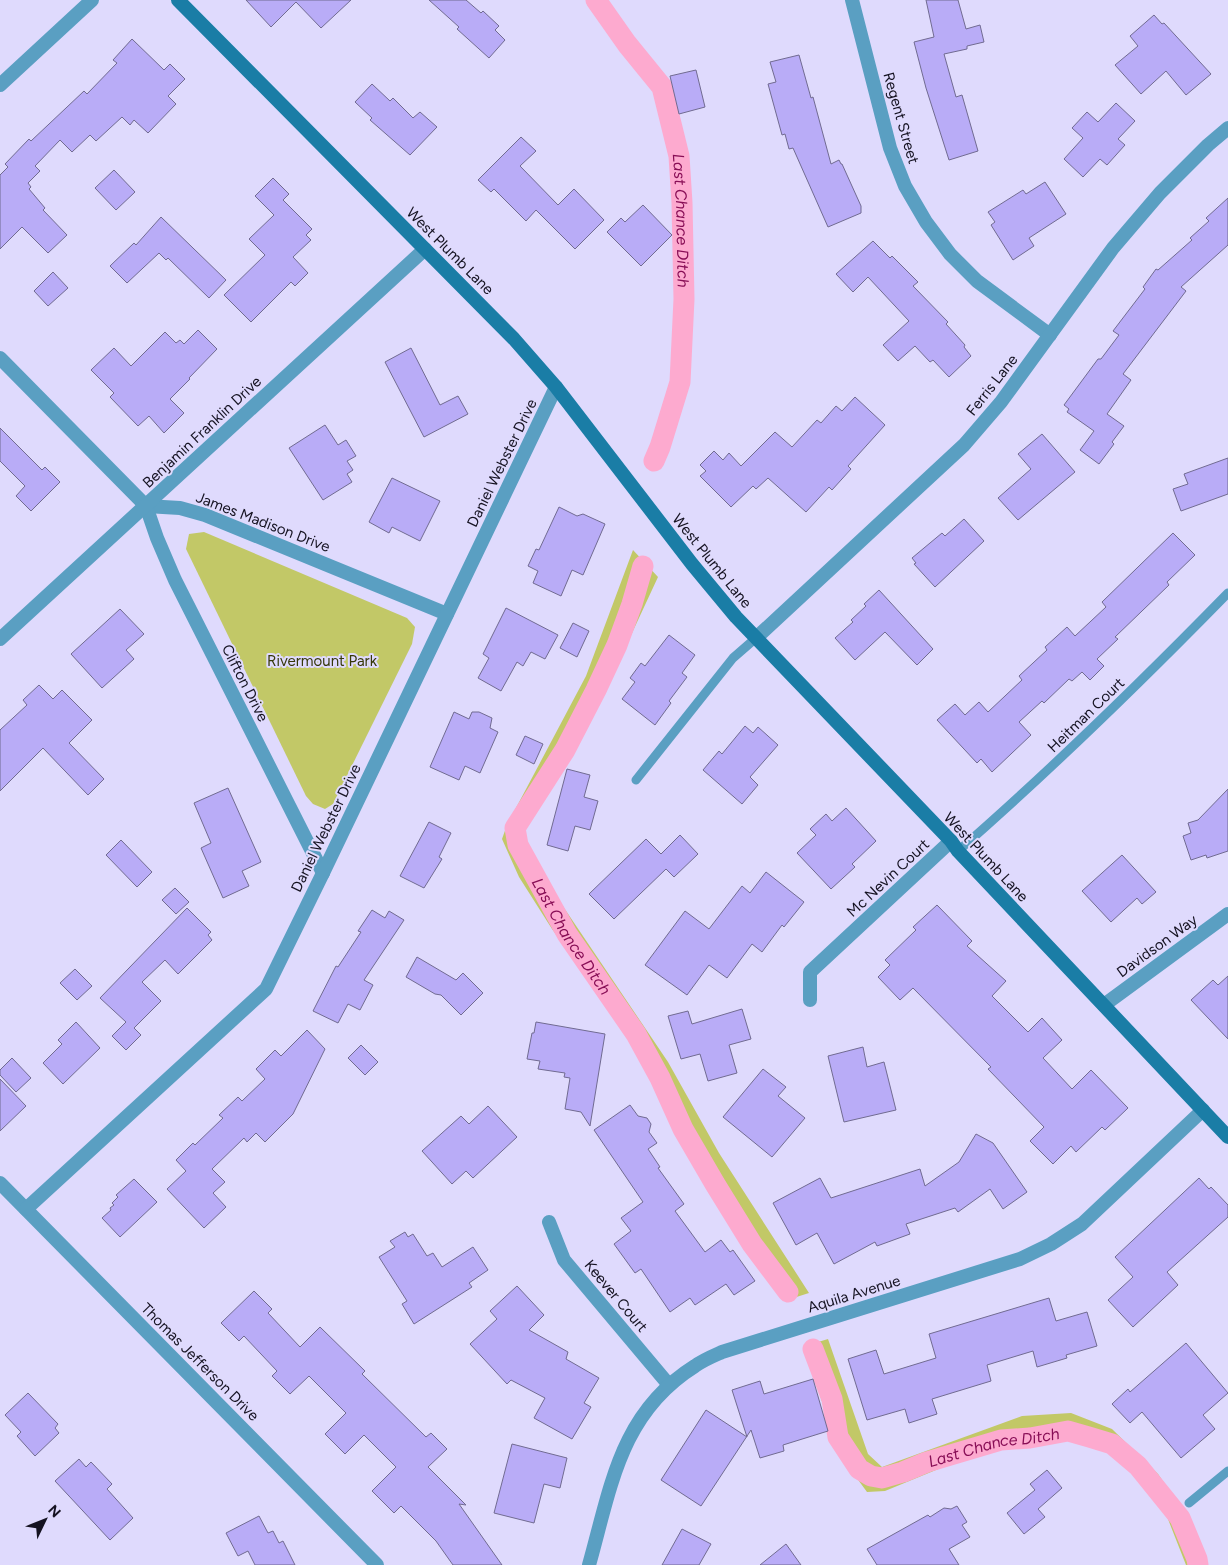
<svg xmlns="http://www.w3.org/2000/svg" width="1228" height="1565" viewBox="0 0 1228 1565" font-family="Figtree,sans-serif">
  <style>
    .green { fill: #c2c867 }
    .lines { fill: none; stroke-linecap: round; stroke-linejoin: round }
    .canal { stroke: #fdaacf; stroke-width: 21 }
    .building { fill: #b9acf7; stroke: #716b91 }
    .service { stroke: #5a9fc2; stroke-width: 9 }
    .minor { stroke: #5a9fc2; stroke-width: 14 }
    .tertiary { stroke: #5a9fc2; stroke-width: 14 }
    .secondary { stroke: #1a7da6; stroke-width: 14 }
    .labels { text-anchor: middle; stroke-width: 4; stroke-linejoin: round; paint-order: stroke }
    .street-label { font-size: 15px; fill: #151221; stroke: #dfdafd }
    .park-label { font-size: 15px; fill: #363809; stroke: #dfdafd }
    .water-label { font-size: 16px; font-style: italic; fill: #880e56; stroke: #dfdafd }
  </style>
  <rect width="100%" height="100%" fill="#dfdafd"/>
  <g class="green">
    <polygon points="204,532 407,618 415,627 412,644 333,804 325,809 313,804 306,796 186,549 189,534"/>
    <polygon points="633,550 658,577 606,689 520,828 526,847 560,902 668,1062 719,1153 809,1293 787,1300 726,1212 676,1128 643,1063 605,1001 552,929 519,877 502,839 507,825 586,676"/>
    <polygon points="828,1339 868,1454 882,1467 1022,1416 1071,1413 1112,1429 1158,1474 1189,1519 1203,1565 1186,1565 1166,1514 1142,1479 1110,1450 1066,1435 1022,1441 970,1456 885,1491 867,1492 837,1451 805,1346"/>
  </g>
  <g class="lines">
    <g class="canal">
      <path id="s1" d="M596,0L627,44L662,87L679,156L682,203L684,299L680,382L660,447L654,461"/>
      <path id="s2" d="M643,566L632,604L617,645L596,690L565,750L515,828L518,845L567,934L636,1034L660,1078L683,1129L715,1184L752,1244L788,1292"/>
      <path id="s3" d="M813,1349L832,1399L838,1437L859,1469L871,1476L882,1478L903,1472L927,1462L1001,1440L1030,1438L1068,1431L1089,1437L1112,1444L1138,1466L1180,1518L1197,1559L1198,1565"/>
    </g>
  </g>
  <g class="building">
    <polygon points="246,0 351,0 321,28 296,2 271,27"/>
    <polygon points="429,0 466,0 481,13 483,11 499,26 495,30 505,40 489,58 457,29 459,27"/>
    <polygon points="926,0 958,0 966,29 980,25 984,42 967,46 967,49 944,54 956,97 962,95 978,151 949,160 926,88 914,42 934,37"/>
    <polygon points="1154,15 1162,24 1164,23 1211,74 1186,95 1166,71 1141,94 1115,65 1138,46 1130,36"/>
    <polygon points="132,39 164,70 170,64 185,79 168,96 176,104 148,133 134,120 130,125 122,117 96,141 90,135 72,152 60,140 35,166 40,171 28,183 31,187 29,189 45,208 43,210 67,235 48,253 22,227 0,249 0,175 8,167 5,164 29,139 31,141 84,91 87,94 117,63 113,60"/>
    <polygon points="799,55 811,98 813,97 831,164 839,160 841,164 842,164 861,206 861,213 828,227 793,148 789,149 785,134 782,135 768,84 776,82 770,62"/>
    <polygon points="696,70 705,107 679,114 670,76"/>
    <polygon points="372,84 390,101 393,98 413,118 420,112 437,127 410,155 370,120 372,118 355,102"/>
    <polygon points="1116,103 1135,121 1118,139 1125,145 1107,165 1100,159 1083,177 1064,159 1083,138 1072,128 1087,112 1098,122"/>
    <polygon points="521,137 536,151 520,166 558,205 574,189 604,220 575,249 536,210 526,221 494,189 491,192 478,180"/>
    <polygon points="114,170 135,192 116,210 95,188"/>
    <polygon points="273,178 289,194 283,200 312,229 306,235 311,240 293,257 308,273 295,286 291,282 251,322 224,295 265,255 249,239 274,215 255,196"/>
    <polygon points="1045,182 1066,214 1029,238 1034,246 1013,260 991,225 995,222 988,212 1023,190 1026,194"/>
    <polygon points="1228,198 1228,245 1181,287 1186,291 1123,374 1131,380 1107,414 1124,426 1112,442 1114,444 1099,464 1080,450 1094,431 1067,412 1069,409 1064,405 1098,359 1101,359 1119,335 1113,331 1145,289 1143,287 1156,269 1158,270 1192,240 1190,238 1209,221 1206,218"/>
    <polygon points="643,205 672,235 641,266 607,232 621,218 625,222"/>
    <polygon points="161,217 226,280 209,298 168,258 166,260 159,253 127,283 110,266 134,243 136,245"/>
    <polygon points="873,241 890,258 892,256 918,282 913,286 948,322 946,324 965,345 964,347 971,356 949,377 933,360 930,362 915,346 898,361 883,345 909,321 868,277 853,292 836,274"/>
    <polygon points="53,272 68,288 48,306 34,291"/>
    <polygon points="198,330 217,349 189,378 190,379 170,399 184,413 164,433 149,416 138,426 110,397 114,393 91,370 114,348 131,366 165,332 176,343 180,340 184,344"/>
    <polygon points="411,348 440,405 458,396 468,414 424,437 385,362"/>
    <polygon points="855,397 885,425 848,466 851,469 832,490 829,487 806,512 768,478 756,489 753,486 731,507 700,476 706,471 700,465 714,451 723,460 729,453 741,466 775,432 792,447 817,420 821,423 836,406 842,411"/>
    <polygon points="325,425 338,445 346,440 356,456 347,461 353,470 347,474 352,482 323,500 289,448"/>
    <polygon points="0,428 42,470 45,467 60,482 31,511 16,496 25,486 0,461"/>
    <polygon points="1042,434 1075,472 1018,520 998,498 1031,469 1018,454"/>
    <polygon points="1228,458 1228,494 1181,511 1173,489 1188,484 1184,474"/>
    <polygon points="392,478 440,501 420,541 392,527 389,533 369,522"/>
    <polygon points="559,507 577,516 583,514 605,524 583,575 572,570 561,596 533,583 538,571 528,566 536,549 539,550"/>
    <polygon points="964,519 984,541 935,587 914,564 916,563 912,558 942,533 945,536"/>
    <polygon points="1173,533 1195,555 1167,582 1169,585 1115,637 1118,639 1097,659 1104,666 1090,680 1082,672 1072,681 1069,679 1044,703 1042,701 1019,722 1031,735 992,772 981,759 977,763 937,720 955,704 965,715 979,702 988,712 1022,680 1019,676 1047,650 1045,647 1067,627 1075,636 1106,607 1102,602"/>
    <polygon points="879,590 933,649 917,665 885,632 855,660 835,638 853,622 851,620 866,606 864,604"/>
    <polygon points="506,608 558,635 545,659 531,652 523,666 517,662 501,691 478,678 489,658 483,654"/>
    <polygon points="120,609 144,634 126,650 134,659 102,688 71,654"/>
    <polygon points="573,623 589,631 577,657 560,648"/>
    <polygon points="669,635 695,655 682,673 687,677 669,701 671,703 655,725 622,699 635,682 630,678 641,663 645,666"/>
    <polygon points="39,685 53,699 62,690 92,720 69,743 104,779 88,795 43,748 0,791 0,730 27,705 23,700"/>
    <polygon points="454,712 469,719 472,712 479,712 492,718 490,728 498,732 480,773 465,766 459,780 430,767"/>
    <polygon points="745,726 753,733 758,727 778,745 750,777 758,785 742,804 703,770 719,751 722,754"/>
    <polygon points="525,736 543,744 534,764 516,755"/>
    <polygon points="567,769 590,775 584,797 598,801 590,830 575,826 568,851 547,845"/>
    <polygon points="228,788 261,862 242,871 249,886 223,898 201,848 211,843 194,803"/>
    <polygon points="1228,789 1228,851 1207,858 1206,855 1191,860 1183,836 1191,833 1188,823 1198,820"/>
    <polygon points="846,808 876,841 852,864 855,867 831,889 797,853 816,835 810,829 826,814 832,821"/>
    <polygon points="429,822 451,833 439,857 442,859 424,888 400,876"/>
    <polygon points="680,835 698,854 674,877 666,869 614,919 589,894 646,839 661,854"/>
    <polygon points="121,840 152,872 137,887 106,855"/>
    <polygon points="1122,855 1156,892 1142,904 1137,898 1111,922 1082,891"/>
    <polygon points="766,872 804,902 784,927 782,925 762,952 752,944 727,978 709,965 687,995 645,965 685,911 709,929 742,886 750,893"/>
    <polygon points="175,888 189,902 176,914 162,900"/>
    <polygon points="937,905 972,941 967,946 1006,981 992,996 1028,1032 1042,1018 1062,1040 1043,1058 1072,1089 1091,1070 1128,1108 1105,1130 1102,1127 1076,1152 1071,1146 1053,1164 1030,1141 1044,1127 988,1069 991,1067 913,988 900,1000 878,977 890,965 885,960 916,930 913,927"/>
    <polygon points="187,908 211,932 208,935 212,940 178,974 165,960 142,982 161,1001 134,1028 141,1035 126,1050 112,1036 126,1022 100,998"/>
    <polygon points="372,910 385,918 389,911 404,920 364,980 373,985 360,1010 348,1004 338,1023 313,1011 336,966 338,967 361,932 358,931"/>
    <polygon points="417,957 456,980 463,973 483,993 461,1015 441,995 435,994 406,977"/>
    <polygon points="75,969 92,986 77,1000 60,983"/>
    <polygon points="1228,976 1228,1039 1191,1000 1213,980 1218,985"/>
    <polygon points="742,1009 751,1039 729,1045 737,1073 708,1081 700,1054 681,1059 668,1016 688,1011 692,1024"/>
    <polygon points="76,1022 100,1048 63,1084 43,1063 62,1044 58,1040"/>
    <polygon points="536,1022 605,1034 590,1126 581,1112 565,1109 570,1078 564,1077 565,1073 538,1069 540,1061 527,1059 532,1033 534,1033"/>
    <polygon points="307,1030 325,1049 293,1114 265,1142 256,1133 247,1142 244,1138 212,1169 225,1182 213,1193 226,1207 204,1228 167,1189 186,1171 176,1160 193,1143 195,1145 223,1118 219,1115 238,1097 242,1101 265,1079 256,1069 275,1050 281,1056"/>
    <polygon points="361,1045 378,1062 365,1075 348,1058"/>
    <polygon points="863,1047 867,1067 884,1062 896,1110 844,1122 828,1056"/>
    <polygon points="12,1058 31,1078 16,1092 0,1075 0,1070"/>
    <polygon points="763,1069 786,1087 778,1096 805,1118 772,1157 723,1117"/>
    <polygon points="0,1079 26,1106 0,1131"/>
    <polygon points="630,1105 638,1116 647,1118 651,1124 649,1132 657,1143 648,1149 660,1167 658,1168 684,1204 675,1211 705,1252 721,1240 730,1252 733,1250 755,1281 734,1295 726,1284 695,1305 690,1298 670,1312 641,1269 635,1273 614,1244 631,1231 621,1218 643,1202 594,1130"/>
    <polygon points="488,1106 517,1137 473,1178 466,1171 452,1184 422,1151 461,1116 469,1124"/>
    <polygon points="976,1134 993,1143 1027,1192 1003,1209 990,1189 958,1212 955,1208 906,1224 910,1234 877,1246 875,1242 834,1264 817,1233 796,1245 773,1203 820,1178 831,1198 920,1169 925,1186 959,1162"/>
    <polygon points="1199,1178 1209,1189 1211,1187 1228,1205 1228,1217 1167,1272 1178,1285 1133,1327 1108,1300 1133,1277 1115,1257"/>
    <polygon points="134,1179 157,1202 120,1237 102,1218 111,1210 110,1208 114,1205 112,1203 118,1197 116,1195"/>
    <polygon points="405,1232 408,1237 413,1234 427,1256 433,1253 442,1267 473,1247 488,1270 469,1283 472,1287 414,1324 402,1304 407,1301 379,1257 395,1247 390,1241"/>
    <polygon points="517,1286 544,1315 529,1330 568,1352 566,1359 599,1378 584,1403 591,1407 572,1439 534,1418 545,1398 511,1380 507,1384 470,1344 497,1319 490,1311"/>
    <polygon points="254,1291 272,1309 268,1313 300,1347 320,1327 365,1371 362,1374 426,1437 431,1433 447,1449 428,1467 466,1505 459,1504 502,1565 453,1565 436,1541 401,1506 394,1513 372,1491 396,1467 364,1435 345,1454 325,1434 346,1413 309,1376 290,1394 272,1376 277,1371 244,1336 239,1341 221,1323"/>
    <polygon points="1049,1298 1056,1321 1087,1312 1097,1346 1066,1355 1067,1358 1037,1367 1033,1351 987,1365 991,1381 932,1399 937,1414 909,1423 905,1409 867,1420 848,1359 876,1350 884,1374 936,1358 929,1334"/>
    <polygon points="1186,1343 1228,1393 1203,1415 1215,1429 1181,1458 1142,1412 1130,1423 1112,1404 1128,1389 1130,1392"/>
    <polygon points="813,1379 828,1431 783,1445 784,1451 760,1458 751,1430 701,1506 661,1480 706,1410 747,1437 732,1390 760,1381 764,1394"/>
    <polygon points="28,1393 58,1424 55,1428 59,1433 35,1456 17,1436 21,1432 5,1415"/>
    <polygon points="512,1444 567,1458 560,1488 544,1484 534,1523 494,1513"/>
    <polygon points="79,1459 86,1467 91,1462 112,1484 107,1489 133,1518 110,1540 55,1481"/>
    <polygon points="1047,1470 1062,1488 1038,1509 1045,1517 1024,1534 1007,1513 1035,1490 1030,1484"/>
    <polygon points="957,1506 967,1522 962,1525 970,1537 949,1549 959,1565 877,1565 867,1549 928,1515 930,1517 944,1508 951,1509"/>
    <polygon points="259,1516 268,1533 273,1531 279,1543 283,1541 295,1565 255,1565 248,1551 238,1556 226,1533"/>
    <polygon points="682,1529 711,1544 699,1565 662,1565"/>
    <polygon points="786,1544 801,1565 760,1565"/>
  </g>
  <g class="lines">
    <g class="service">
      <polyline points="636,780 733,658 756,638"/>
      <path d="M958,851C1052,769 1141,682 1228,593"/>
      <polyline points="1189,1503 1228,1471"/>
    </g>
    <g class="minor">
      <polyline points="852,0 890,148 905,186 926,222 950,254 977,281 1050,335"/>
      <polyline points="0,85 92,0"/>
      <polyline points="0,358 146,506 180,508 205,515 447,614"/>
      <polyline points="146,506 157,538 175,580 323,873"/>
      <polyline points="0,639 425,249"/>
      <polyline points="810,1000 810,972 951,841"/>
      <polyline points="1104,1005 1228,914"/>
      <polyline points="0,1183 377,1565"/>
      <polyline points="26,1209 266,989 323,873 556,387"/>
      <polyline points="549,1222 564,1260 669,1385"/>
      <path d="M589,1565C611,1487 620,1413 695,1366C703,1360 713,1356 722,1352L1020,1259L1051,1244L1082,1224L1203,1110"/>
    </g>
    <polyline class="tertiary" points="756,638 964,445 1001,402 1113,248 1160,193 1208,145 1228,128"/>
    <polyline class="secondary" points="178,0 514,339 556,387 692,564 736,617 951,841 958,851 1228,1137"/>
  </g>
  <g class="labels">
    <g class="street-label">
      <text transform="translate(901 118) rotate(74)" y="5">Regent Street</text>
      <text transform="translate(450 251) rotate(45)" y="5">West Plumb Lane</text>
      <text transform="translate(992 385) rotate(-52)" y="5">Ferris Lane</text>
      <text transform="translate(202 432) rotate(-43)" y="5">Benjamin Franklin Drive</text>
      <text transform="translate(502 463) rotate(-64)" y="5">Daniel Webster Drive</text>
      <text transform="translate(263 522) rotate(21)" y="5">James Madison Drive</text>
      <text transform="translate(712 561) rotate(51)" y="5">West Plumb Lane</text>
      <text transform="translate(245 683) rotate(63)" y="5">Clifton Drive</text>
      <text transform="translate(1086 715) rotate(-44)" y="5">Heitman Court</text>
      <text transform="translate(326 828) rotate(-64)" y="5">Daniel Webster Drive</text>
      <text transform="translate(986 857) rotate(47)" y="5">West Plumb Lane</text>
      <text transform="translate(888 878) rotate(-43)" y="5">Mc Nevin Court</text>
      <text transform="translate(1157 946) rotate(-36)" y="5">Davidson Way</text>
      <text transform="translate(854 1294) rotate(-17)" y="5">Aquila Avenue</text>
      <text transform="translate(616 1296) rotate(50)" y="5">Keever Court</text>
      <text transform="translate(200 1362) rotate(45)" y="5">Thomas Jefferson Drive</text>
    </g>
    <g class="park-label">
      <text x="322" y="666">Rivermount Park</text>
    </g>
    <g class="water-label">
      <text dy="6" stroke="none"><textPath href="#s1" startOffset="245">Last Chance Ditch</textPath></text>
      <text dy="6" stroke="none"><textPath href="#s2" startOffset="416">Last Chance Ditch</textPath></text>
      <text dy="6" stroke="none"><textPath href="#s3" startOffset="272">Last Chance Ditch</textPath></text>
    </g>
  </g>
  <g transform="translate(45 1520) rotate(47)" stroke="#dfdafd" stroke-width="4" paint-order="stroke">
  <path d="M0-4L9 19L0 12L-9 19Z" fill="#151221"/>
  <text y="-8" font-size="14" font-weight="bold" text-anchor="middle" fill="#151221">N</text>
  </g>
</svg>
